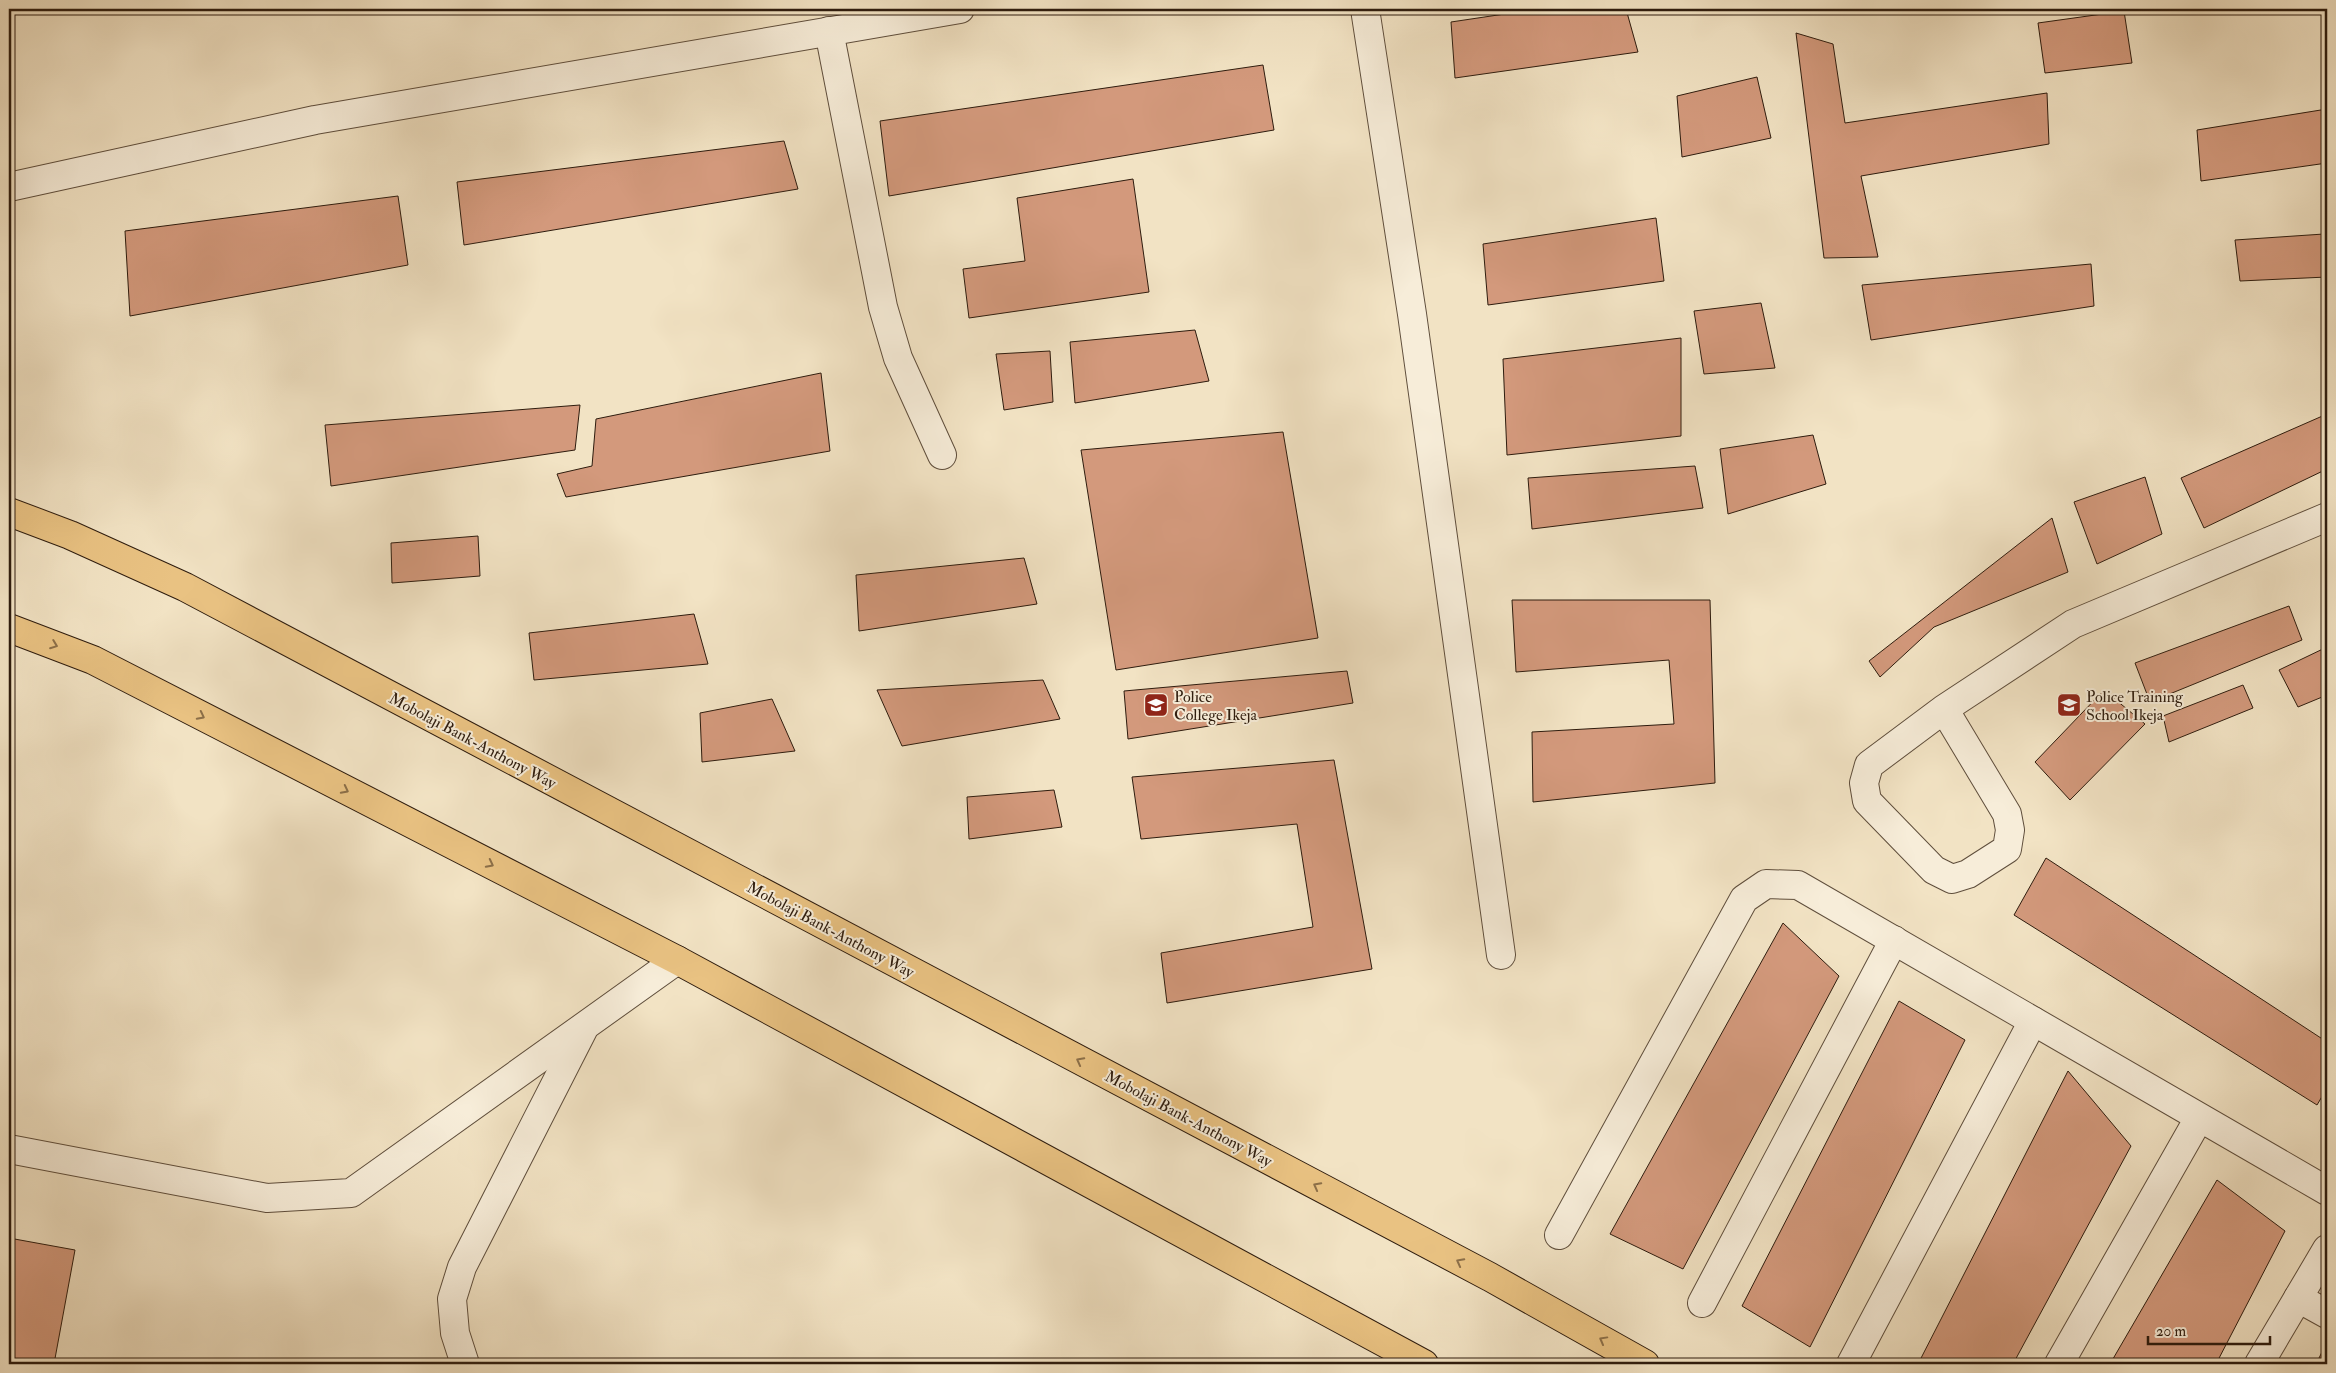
<svg xmlns="http://www.w3.org/2000/svg" width="2336" height="1373" viewBox="0 0 2336 1373" font-family="'IM FELL Double Pica',serif">
  <style>
    .building { fill: #d3997c; stroke: #2e1c0e }
    .lines { fill: none; stroke-linecap: round; stroke-linejoin: round }
    .minor-casing { stroke: #5f4e3c; stroke-width: 30 }
    .major-casing { stroke: #2e1c0e; stroke-width: 30 }
    .minor { stroke: #f7edd9; stroke-width: 28 }
    .major { stroke: #e9c282; stroke-width: 28 }
    .oneway { stroke: #8c6f48 }
    .labels { text-anchor: middle; stroke-width: 4; stroke-linejoin: round; paint-order: stroke }
    .poi-label { font-size: 16px; fill: #2e1c0e; stroke: #f7edd9; text-anchor: start }
    .street-label { font-size: 16px; fill: #2e1c0e; stroke: #f7edd9 }
  </style>
  <rect width="100%" height="100%" fill="#f2e3c4"/>
  <filter id="stains"><feTurbulence type="fractalNoise" baseFrequency=".004" numOctaves="4"/><feColorMatrix values="0 0 0 0 .2 0 0 0 0 .09 0 0 0 0 .02 0 0 0 .5 -.17"/></filter>
  <radialGradient id="worn" r=".72"><stop offset=".6" stop-color="#630" stop-opacity="0"/><stop offset="1" stop-color="#630" stop-opacity=".3"/></radialGradient>
  <g class="building">
    <polygon points="1538,9 1626,9 1638,52 1455,78 1451,22"/>
    <polygon points="2124,11 2132,63 2045,73 2038,23"/>
    <polygon points="1796,33 1833,44 1845,123 2047,93 2049,144 1861,176 1878,257 1824,258"/>
    <polygon points="1263,65 1274,130 889,196 880,121"/>
    <polygon points="1757,77 1771,138 1682,157 1677,96"/>
    <polygon points="2327,109 2327,163 2201,181 2197,130"/>
    <polygon points="784,141 798,189 464,245 457,182"/>
    <polygon points="1133,179 1149,292 969,318 963,269 1025,261 1017,198"/>
    <polygon points="398,196 408,265 130,316 125,231"/>
    <polygon points="1656,218 1664,281 1488,305 1483,244"/>
    <polygon points="2324,234 2327,277 2240,281 2235,240"/>
    <polygon points="2091,264 2094,306 1871,340 1862,285"/>
    <polygon points="1761,303 1775,368 1704,374 1694,311"/>
    <polygon points="1195,330 1209,381 1075,403 1070,342"/>
    <polygon points="1681,338 1681,436 1507,455 1503,359"/>
    <polygon points="1050,351 1053,402 1004,410 996,354"/>
    <polygon points="821,373 830,451 566,497 557,474 592,466 596,419"/>
    <polygon points="580,405 575,450 331,486 325,425"/>
    <polygon points="2327,414 2327,469 2204,528 2181,478"/>
    <polygon points="1283,432 1318,638 1116,670 1081,450"/>
    <polygon points="1813,435 1826,484 1728,514 1720,449"/>
    <polygon points="1695,466 1703,508 1532,529 1528,478"/>
    <polygon points="2145,477 2162,534 2097,564 2074,502"/>
    <polygon points="2052,518 2068,572 1934,627 1880,677 1869,661"/>
    <polygon points="478,536 480,576 392,583 391,543"/>
    <polygon points="1024,558 1037,604 859,631 856,575"/>
    <polygon points="1512,600 1710,600 1715,783 1533,802 1532,732 1674,724 1669,660 1516,672"/>
    <polygon points="2289,606 2302,640 2150,702 2135,663"/>
    <polygon points="694,614 708,664 534,680 529,633"/>
    <polygon points="2327,647 2327,695 2298,707 2279,670"/>
    <polygon points="1347,671 1353,703 1128,739 1124,691"/>
    <polygon points="1043,680 1060,719 902,746 877,690"/>
    <polygon points="2243,685 2253,708 2169,742 2163,716"/>
    <polygon points="2104,690 2145,724 2070,800 2035,762"/>
    <polygon points="772,699 795,751 702,762 700,713"/>
    <polygon points="1334,760 1372,969 1167,1003 1161,953 1313,927 1297,824 1141,839 1132,777"/>
    <polygon points="1054,790 1062,827 969,839 967,797"/>
    <polygon points="2046,858 2327,1042 2327,1088 2317,1105 2014,915"/>
    <polygon points="1783,923 1839,976 1683,1269 1610,1234"/>
    <polygon points="1899,1001 1965,1040 1810,1347 1742,1306"/>
    <polygon points="2068,1071 2131,1146 2013,1364 1918,1364"/>
    <polygon points="2217,1180 2285,1231 2216,1364 2110,1364"/>
    <polygon points="9,1238 75,1250 54,1364 9,1364"/>
    <polygon points="2327,1342 2327,1364 2316,1364"/>
  </g>
  <g class="lines">
    <defs>
      <g id="minor">
        <polyline points="1365,9 1412,314 1501,955"/>
        <polyline points="829,31 883,307 898,358 942,455"/>
        <polyline points="9,187 315,120 960,9"/>
        <polyline points="1944,709 2007,814 2010,830 2007,849 1968,874 1952,879 1934,870 1867,801 1864,783 1869,765 1944,709 2073,624 2327,517"/>
        <polyline points="9,1149 267,1198 351,1193 677,960"/>
        <polyline points="1559,1235 1744,899 1766,884 1798,885 2327,1191"/>
        <polyline points="2298,1298 2327,1314"/>
        <polyline points="1702,1303 1894,940"/>
        <polyline points="465,1364 455,1333 452,1299 462,1267 583,1030"/>
        <polyline points="1851,1364 2033,1021"/>
        <polyline points="2059,1364 2199,1118"/>
        <polyline points="2259,1364 2327,1249"/>
      </g>
      <g id="major">
        <polyline points="9,512 70,535 185,587 1490,1277 1645,1364"/>
        <polyline points="9,628 93,660 677,960 1424,1364"/>
      </g>
    </defs>
    <use href="#minor" class="minor-casing"/>
    <use href="#major" class="major-casing"/>
    <use href="#minor" class="minor"/>
    <use href="#major" class="major"/>
  </g>
  <defs><path id="oneway-chevron" d="M-2-3.5L2.5 0L-2 3.5" fill="none" stroke-width="1.6" stroke-linecap="round" stroke-linejoin="round" transform="scale(1.25)"/></defs>
  <g class="oneway">
    <use href="#oneway-chevron" transform="translate(54 645) rotate(21)"/>
    <use href="#oneway-chevron" transform="translate(201 716) rotate(27)"/>
    <use href="#oneway-chevron" transform="translate(345 790) rotate(27)"/>
    <use href="#oneway-chevron" transform="translate(490 864) rotate(27)"/>
    <use href="#oneway-chevron" transform="translate(1080 1061) rotate(-152)"/>
    <use href="#oneway-chevron" transform="translate(1317 1186) rotate(-152)"/>
    <use href="#oneway-chevron" transform="translate(1460 1262) rotate(-152)"/>
    <use href="#oneway-chevron" transform="translate(1603 1340) rotate(-151)"/>
  </g>
  <defs>
    <symbol id="school-square" viewBox="-11 -11 22 22"><rect x="-9" y="-9" width="18" height="18" rx="4" fill="#8f2418" stroke="#f7edd9"/><path d="M0-5L7-2L0 1L-7-2ZM-4 1L0 2.5L4 1V4Q0 6-4 4Z" fill="#fff"/></symbol>
  </defs>
  <g fill-rule="evenodd">
    <use href="#school-square" x="1142" y="691" width="28" height="28"/>
    <use href="#school-square" x="2055" y="691" width="28" height="28"/>
  </g>
  <g class="labels">
    <g class="poi-label">
      <text x="1174" y="702">Police<tspan x="1174" dy="18">College Ikeja</tspan></text>
      <text x="2086" y="702">Police Training<tspan x="2086" dy="18">School Ikeja</tspan></text>
    </g>
    <g class="street-label">
      <text transform="translate(473 740) rotate(28)" y="6">Mobolaji Bank-Anthony Way</text>
      <text transform="translate(831 929) rotate(28)" y="6">Mobolaji Bank-Anthony Way</text>
      <text transform="translate(1189 1118) rotate(28)" y="6">Mobolaji Bank-Anthony Way</text>
    </g>
  </g>
  <rect width="2336" height="1373" fill="none" stroke="#f2e3c4" stroke-width="30"/>
  <rect x="10" y="10" width="2316" height="1353" fill="none" stroke="#2e1c0e" stroke-width="2.5"/>
  <rect x="15" y="15" width="2306" height="1343" fill="none" stroke="#2e1c0e"/>
  <path d="M2148 1336v8h122v-8" fill="none" stroke="#2e1c0e" stroke-width="2.5"/>
  <text x="2156" y="1336" font-size="15" fill="#2e1c0e" stroke="#f7edd9" stroke-width="4" paint-order="stroke">20 m</text>
  <rect width="100%" height="100%" filter="url(#stains)"/>
  <rect width="100%" height="100%" fill="url(#worn)"/>
</svg>
